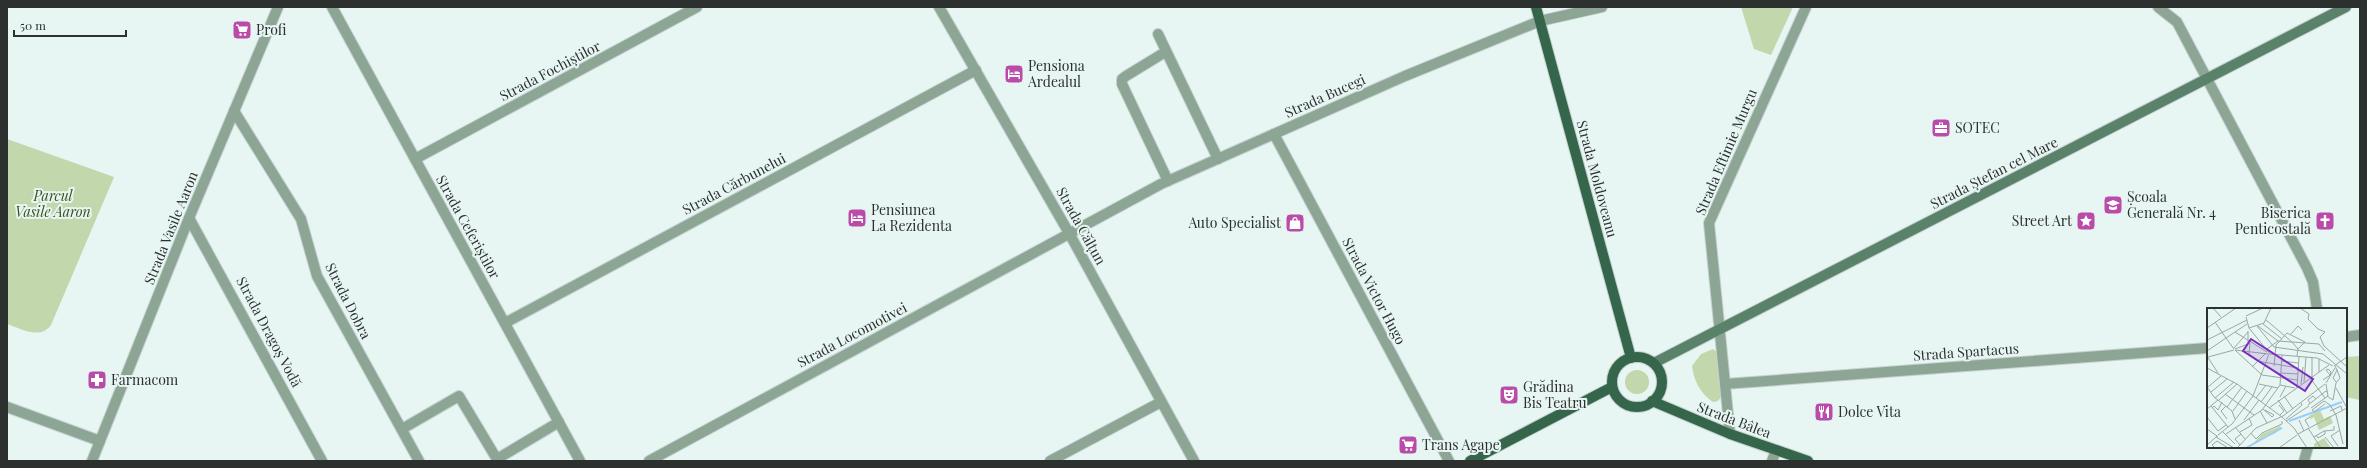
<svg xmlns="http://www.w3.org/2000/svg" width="2367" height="468" viewBox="0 0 2367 468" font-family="'Playfair Display',serif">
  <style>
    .green { fill: #c2d7ab }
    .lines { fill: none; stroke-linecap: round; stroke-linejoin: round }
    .minor-casing { stroke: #c5d2d0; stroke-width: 12 }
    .tertiary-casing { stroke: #c5d2d0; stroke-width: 12 }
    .secondary-casing { stroke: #c5d2d0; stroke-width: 12 }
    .primary-casing { stroke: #c5d2d0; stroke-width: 12 }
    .minor { stroke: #8ca595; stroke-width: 10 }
    .tertiary { stroke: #8ca595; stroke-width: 10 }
    .secondary { stroke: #5a816a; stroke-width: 10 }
    .primary { stroke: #35664b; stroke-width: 10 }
    .labels { text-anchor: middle; stroke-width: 4; stroke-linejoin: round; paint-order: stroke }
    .poi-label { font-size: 14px; fill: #2c3130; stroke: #e7f5f3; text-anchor: start }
    .street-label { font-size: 14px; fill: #2c3130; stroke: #e7f5f3 }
    .park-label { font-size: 14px; font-style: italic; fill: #3a5217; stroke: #e7f5f3 }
    .inset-river { fill: none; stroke: #9bcdfa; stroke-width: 2 }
    .inset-road { fill: none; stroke: #9ca7a5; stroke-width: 1 }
    .view { fill: #7b2cbf; fill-opacity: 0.15; stroke: #7b2cbf; stroke-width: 2 }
    .inset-edge { fill: none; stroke: #2c3130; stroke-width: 2 }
  </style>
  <rect width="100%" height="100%" fill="#e7f5f3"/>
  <g class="green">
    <polygon points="1741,7 1793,7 1771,55 1754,49"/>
    <path d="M7,139L114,177L51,325C40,340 22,329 7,324Z"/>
    <path d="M1713,349C1726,358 1721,383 1721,397L1718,401L1713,402C1700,393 1694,381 1692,366L1701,354Z"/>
    <polygon points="2360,356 2360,400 2346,397 2346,357"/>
    <circle cx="1637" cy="382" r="12"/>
  </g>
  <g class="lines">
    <defs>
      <g id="minor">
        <polyline points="939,7 1069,233 1194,461"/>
        <polyline points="2158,7 2177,22 2307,268 2313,282 2317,309"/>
        <polyline points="1158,34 1218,159"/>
        <polyline points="1162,54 1126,76 1122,79 1122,84 1168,181"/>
        <polyline points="234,111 301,219 317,276 419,461"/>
        <polyline points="1274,134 1449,461"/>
        <polyline points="415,159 697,7"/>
        <polyline points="189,218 322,461"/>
        <polyline points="505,323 976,70"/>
        <polyline points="2346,337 2360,335"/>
        <polyline points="1725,384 2208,348"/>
        <polyline points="7,407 100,441"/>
        <polyline points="402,429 459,396 498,461"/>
        <polyline points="1730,434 1709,223 1806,7"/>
        <polyline points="497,459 559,422"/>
        <polyline points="649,461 1161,184 1405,76 1540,21 1602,7"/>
        <polyline points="1050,461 1161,402"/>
        <polyline points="1772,461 1776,450"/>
        <polyline points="2304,461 2308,447"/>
      </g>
      <g id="tertiary">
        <polyline points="332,7 580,461"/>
        <polyline points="92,461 189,218 278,7"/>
      </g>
      <polyline id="secondary" points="1654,363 2346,7"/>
      <g id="primary">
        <polyline points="1536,7 1631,358"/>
        <circle cx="1637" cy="382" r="25"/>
        <polyline points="1652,401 1730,434 1808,461"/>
        <polyline points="1470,461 1612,387"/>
      </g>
    </defs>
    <use href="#minor" class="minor-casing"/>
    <use href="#tertiary" class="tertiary-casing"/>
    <use href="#secondary" class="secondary-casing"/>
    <use href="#primary" class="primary-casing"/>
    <use href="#minor" class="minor"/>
    <use href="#tertiary" class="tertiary"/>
    <use href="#secondary" class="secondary"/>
    <use href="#primary" class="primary"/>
  </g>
  <defs>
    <symbol id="supermarket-square" viewBox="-11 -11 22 22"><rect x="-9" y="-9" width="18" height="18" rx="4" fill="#ba4ba9" stroke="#e7f5f3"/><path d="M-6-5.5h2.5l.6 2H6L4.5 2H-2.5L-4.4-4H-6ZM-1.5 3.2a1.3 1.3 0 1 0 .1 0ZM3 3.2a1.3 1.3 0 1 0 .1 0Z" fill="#fff"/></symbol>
    <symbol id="hotel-square" viewBox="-11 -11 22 22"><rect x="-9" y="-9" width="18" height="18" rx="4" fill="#ba4ba9" stroke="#e7f5f3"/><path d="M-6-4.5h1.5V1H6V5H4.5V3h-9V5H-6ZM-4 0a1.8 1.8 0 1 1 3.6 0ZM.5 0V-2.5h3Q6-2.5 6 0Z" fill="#fff"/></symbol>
    <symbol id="office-square" viewBox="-11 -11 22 22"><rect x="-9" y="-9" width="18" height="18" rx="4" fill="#ba4ba9" stroke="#e7f5f3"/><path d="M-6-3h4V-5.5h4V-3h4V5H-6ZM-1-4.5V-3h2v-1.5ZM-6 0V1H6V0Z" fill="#fff"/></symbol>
    <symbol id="school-square" viewBox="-11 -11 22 22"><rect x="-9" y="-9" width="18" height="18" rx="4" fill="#ba4ba9" stroke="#e7f5f3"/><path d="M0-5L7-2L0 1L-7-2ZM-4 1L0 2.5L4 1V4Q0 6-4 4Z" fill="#fff"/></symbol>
    <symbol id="sight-square" viewBox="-11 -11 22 22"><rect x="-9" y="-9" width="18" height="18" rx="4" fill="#ba4ba9" stroke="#e7f5f3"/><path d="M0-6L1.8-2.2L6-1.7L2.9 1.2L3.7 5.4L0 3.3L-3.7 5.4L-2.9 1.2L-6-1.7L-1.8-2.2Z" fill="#fff"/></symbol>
    <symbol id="church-square" viewBox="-11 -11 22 22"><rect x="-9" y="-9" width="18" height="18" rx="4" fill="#ba4ba9" stroke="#e7f5f3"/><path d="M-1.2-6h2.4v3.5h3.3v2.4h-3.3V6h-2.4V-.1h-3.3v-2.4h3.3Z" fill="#fff"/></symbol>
    <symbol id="shop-square" viewBox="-11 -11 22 22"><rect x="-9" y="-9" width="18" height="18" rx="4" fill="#ba4ba9" stroke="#e7f5f3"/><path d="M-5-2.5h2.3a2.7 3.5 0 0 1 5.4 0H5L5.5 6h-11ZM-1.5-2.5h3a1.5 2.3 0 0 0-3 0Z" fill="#fff"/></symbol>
    <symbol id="pharmacy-square" viewBox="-11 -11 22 22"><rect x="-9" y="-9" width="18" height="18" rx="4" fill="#ba4ba9" stroke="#e7f5f3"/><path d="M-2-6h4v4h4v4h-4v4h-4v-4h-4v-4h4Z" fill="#fff"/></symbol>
    <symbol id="theatre-square" viewBox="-11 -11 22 22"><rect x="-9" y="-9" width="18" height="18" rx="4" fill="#ba4ba9" stroke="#e7f5f3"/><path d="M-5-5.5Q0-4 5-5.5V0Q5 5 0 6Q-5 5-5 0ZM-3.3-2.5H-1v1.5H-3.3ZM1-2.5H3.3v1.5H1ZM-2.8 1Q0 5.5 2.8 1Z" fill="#fff"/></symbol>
    <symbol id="restaurant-square" viewBox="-11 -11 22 22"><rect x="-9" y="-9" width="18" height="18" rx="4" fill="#ba4ba9" stroke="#e7f5f3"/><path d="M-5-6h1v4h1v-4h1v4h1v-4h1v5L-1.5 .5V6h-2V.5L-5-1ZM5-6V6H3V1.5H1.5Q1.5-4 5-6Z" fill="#fff"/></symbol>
  </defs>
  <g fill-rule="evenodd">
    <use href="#supermarket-square" x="231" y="19" width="22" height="22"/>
    <use href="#hotel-square" x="1003" y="63" width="22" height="22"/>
    <use href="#office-square" x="1930" y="117" width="22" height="22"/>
    <use href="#school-square" x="2102" y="194" width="22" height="22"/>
    <use href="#hotel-square" x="846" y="207" width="22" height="22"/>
    <use href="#sight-square" x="2075" y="210" width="22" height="22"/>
    <use href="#church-square" x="2314" y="210" width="22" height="22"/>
    <use href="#shop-square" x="1284" y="212" width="22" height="22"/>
    <use href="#pharmacy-square" x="86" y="369" width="22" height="22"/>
    <use href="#theatre-square" x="1498" y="384" width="22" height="22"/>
    <use href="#restaurant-square" x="1813" y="401" width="22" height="22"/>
    <use href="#supermarket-square" x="1397" y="434" width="22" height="22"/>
  </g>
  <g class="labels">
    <g class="poi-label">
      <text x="256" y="35">Profi</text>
      <text x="1028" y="71">Pensiona<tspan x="1028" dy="16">Ardealul</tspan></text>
      <text x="1955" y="133">SOTEC</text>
      <text x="2127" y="202">Școala<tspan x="2127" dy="16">Generală Nr. 4</tspan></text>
      <text x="871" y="215">Pensiunea<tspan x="871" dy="16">La Rezidenta</tspan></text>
      <text x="2311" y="218" text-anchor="end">Biserica<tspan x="2311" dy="16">Penticostală</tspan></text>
      <text x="2072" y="226" text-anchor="end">Street Art</text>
      <text x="1281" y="228" text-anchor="end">Auto Specialist</text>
      <text x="111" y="385">Farmacom</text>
      <text x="1523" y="392">Grădina<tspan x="1523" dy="16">Bis Teatru</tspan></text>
      <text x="1838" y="417">Dolce Vita</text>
      <text x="1422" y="450">Trans Agape</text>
    </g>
    <g class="street-label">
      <text transform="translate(550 71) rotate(-28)" y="5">Strada Fochiștilor</text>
      <text transform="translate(1325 96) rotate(-24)" y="5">Strada Bucegi</text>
      <text transform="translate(1726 152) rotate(-67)" y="5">Strada Eftimie Murgu</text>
      <text transform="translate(1994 173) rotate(-27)" y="5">Strada Ștefan cel Mare</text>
      <text transform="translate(1597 179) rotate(75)" y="5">Strada Moldoveanu</text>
      <text transform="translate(734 184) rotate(-28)" y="5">Strada Cărbunelui</text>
      <text transform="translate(1081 226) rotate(61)" y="5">Strada Călțun</text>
      <text transform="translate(468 227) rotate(61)" y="5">Strada Ceferiștilor</text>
      <text transform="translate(171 228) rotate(-68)" y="5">Strada Vasile Aaron</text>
      <text transform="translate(1374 291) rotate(62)" y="5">Strada Victor Hugo</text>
      <text transform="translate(348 301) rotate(63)" y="5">Strada Dobra</text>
      <text transform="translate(269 332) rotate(62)" y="5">Strada Dragoș Vodă</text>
      <text transform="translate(852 335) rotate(-28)" y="5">Strada Locomotivei</text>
      <text transform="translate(1966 352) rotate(-4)" y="5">Strada Spartacus</text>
      <text transform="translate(1734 420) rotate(21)" y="5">Strada Bâlea</text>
    </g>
    <g class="park-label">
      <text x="53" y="201">Parcul<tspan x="53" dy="16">Vasile Aaron</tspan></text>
    </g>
  </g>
  <g transform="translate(2207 308)">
    <rect width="140" height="140" fill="#e7f5f3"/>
    <path d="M113,102L117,111L123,108L126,115L112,122L107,109L104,111L102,108ZM73,118L75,120L67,126L57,129L43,139L55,126ZM117,130L124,140H107V136Z" fill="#c2d7ab"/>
    <path class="inset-river" d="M82,113L135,94M39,140L75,120"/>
    <path class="inset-road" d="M6,0L14,9M93,0L102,6L101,11L111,21L118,24L113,29L117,38L140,59M39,8L56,0M39,9L42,20L63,46M59,12L85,34L91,41L90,48M8,14L19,30L40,16M56,16L75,31M50,18L67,39L116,46L140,66M51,18L71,33M0,20L29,0M42,20L57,15L64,0M28,24L60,44M84,26L91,18L95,22M0,32L40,12M71,33L112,36L118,43M43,35L42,46L50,53L91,60M27,40L41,24M28,41L41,36V23M60,41L71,33M28,42L55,67L90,72M28,42L61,46M0,43L19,30L27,41M63,46L110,50L126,58M0,48L11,65M1,49L27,42M75,53L91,55M67,58L69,37L80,25L98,34L91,41M127,58L140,49M128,58L130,62L126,70L129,74M45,59L59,45M0,60L30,76L75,109L87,120L100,140M112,64V51M74,65L91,66M105,69V50M103,70L118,90M116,72L122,68L123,67L124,64L121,61L119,62L123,67M97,74L99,49M119,75L128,60M52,76L71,80M94,76L96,59M73,77L75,47M73,77L88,80M0,79L7,89L25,103L28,111M1,79L14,68M90,80L92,49M129,80L140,100M4,84L20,71M18,86L47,107M77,88L86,101M120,88L126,92L129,75L133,70L130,62M73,89L79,78M8,90L27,74M49,90L59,77M12,92L30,76M71,92L80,105M54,94L65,79M103,95L101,92L106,88L109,91M72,97L77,103L73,107M101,97L119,83L121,85M4,98L21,119M19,98L14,103L20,111M20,99L35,79M5,100L7,98L11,102L15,94M62,100L122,57M104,100L121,88L119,76M0,101L11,92M56,101L65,109L67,107L58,102M105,102L117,93L123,97L129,107L136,136M105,102L107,104L118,96M26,103L40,83M53,103L60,115M123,103L134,98L135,102M0,109L11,123L19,117M79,111L95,97L94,95M37,112L52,92M92,112L97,123M79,113L102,98M28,119L38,131M102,119L98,112L103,109M101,120L114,140M0,121L10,128M16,124L28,136M33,124L45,117L42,110M44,125L49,131L55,125L75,116V113M19,126L55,102L73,77M91,126L140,100M11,127L25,116L46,88L62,46M109,127L111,130L118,126V123M11,128L9,129L27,140M107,129L117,123L127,122V118M118,129L127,140M0,137L9,129M33,137L28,131L34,126M131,138L124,128L133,122M8,140L5,137L10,133L21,140M30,140L49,120L76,108L118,76M72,140L90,127"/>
    <path class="view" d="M44,31L106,71L98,83L36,43Z"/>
    <rect width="140" height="140" class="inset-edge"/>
  </g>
  <rect width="2367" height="468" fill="none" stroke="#2c3130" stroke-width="16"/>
  <path d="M14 30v6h112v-6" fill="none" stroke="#2c3130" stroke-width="2"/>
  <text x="20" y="30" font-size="12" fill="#2c3130" stroke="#e7f5f3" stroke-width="3" paint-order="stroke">50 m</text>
</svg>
